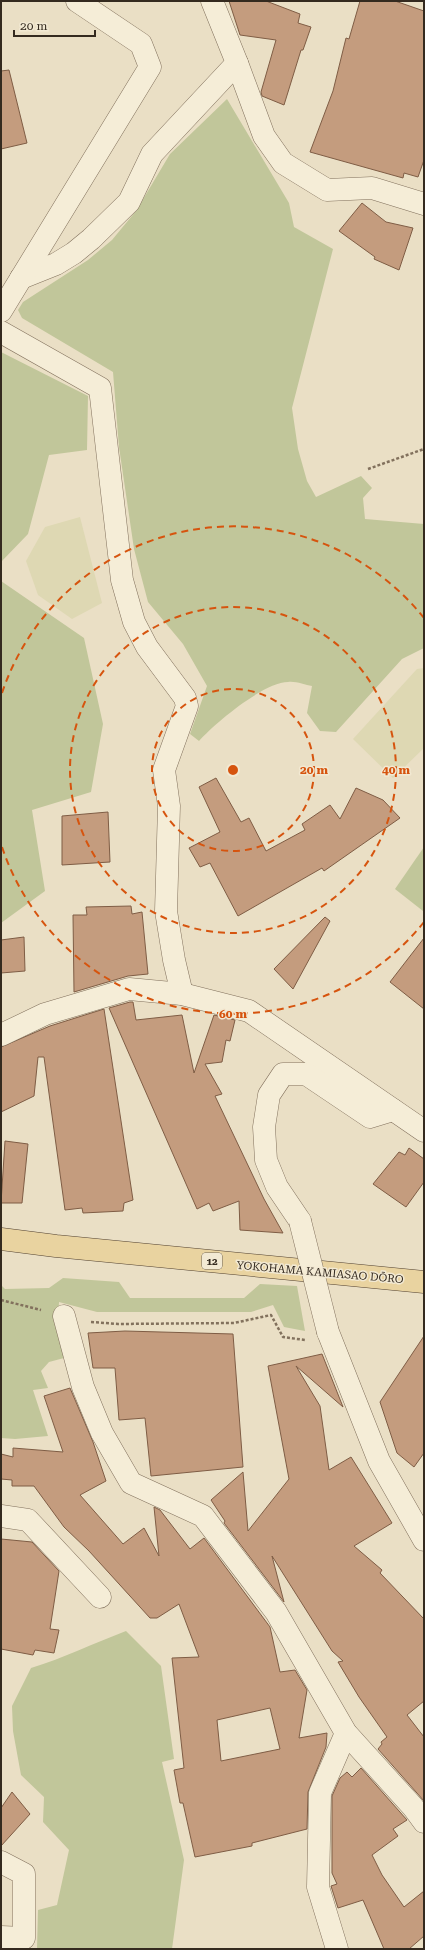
<svg xmlns="http://www.w3.org/2000/svg" width="425" height="1950" viewBox="0 0 425 1950" font-family="'Roboto Serif',serif">
  <style>
    .farmland { fill: #ded8b3 }
    .green { fill: #c1c69a }
    .building { fill: #c49c7e; stroke: #7f5d45; fill-rule: evenodd }
    .lines { fill: none; stroke-linecap: round; stroke-linejoin: round }
    .minor-casing { stroke: #82715d; stroke-width: 23 }
    .major-casing { stroke: #514030; stroke-width: 23 }
    .path { stroke: #82715d; stroke-width: 2.5; stroke-dasharray: 3 2; stroke-linecap: butt }
    .minor { stroke: #f5edd7; stroke-width: 22 }
    .major { stroke: #e9d3a0; stroke-width: 22 }
    .minor-bridge-casing { stroke: #82715d; stroke-width: 23; stroke-linecap: butt }
    .minor-bridge { stroke: #f5edd7; stroke-width: 22 }
    .ring { fill: none; stroke: #d6540e; stroke-width: 2; stroke-dasharray: 7 5 }
    .labels { text-anchor: middle; stroke-width: 3; stroke-linejoin: round; paint-order: stroke }
    .shield { fill: #f2e9d3; stroke: #6d6355; stroke-width: 1 }
    .shield-label { font-size: 10px; font-weight: bold; fill: #342a1f }
    .street-label { font-size: 11px; fill: #342a1f; stroke: #f2e9d3 }
    .centre { fill: #d6540e; stroke: #f2e9d3; stroke-width: 2 }
    .ring-label { font-size: 12px; text-anchor: middle; font-weight: bold; fill: #d6540e; stroke: #f2e9d3; stroke-width: 3; stroke-linejoin: round; paint-order: stroke }
  </style>
  <rect width="100%" height="100%" fill="#eadfc5"/>
  <g class="farmland">
    <polygon points="80,517 102,603 72,619 38,595 26,561 45,527"/>
    <polygon points="424,668 424,748 393,778 353,739 417,669"/>
  </g>
  <g class="green">
    <path d="M227,99L289,203L294,227L333,249L292,408L298,449L307,481L316,497L361,476L372,488L363,498L365,519L424,524V648L402,659L336,732L320,731L307,713L312,686C305,685 296,681 288,682C264,682 215,723 199,741L190,734L207,686L183,644L148,602L134,549L119,447L113,372L22,318L18,310L23,302L88,260L112,240L136,211L170,154Z"/>
    <polygon points="1,352 88,396 87,450 49,455 28,534 1,562"/>
    <polygon points="1,581 84,638 103,724 91,792 32,810 45,891 1,923"/>
    <polygon points="424,847 424,910 423,911 395,889"/>
    <polygon points="63,1278 119,1282 130,1298 244,1298 260,1284 297,1286 305,1331 284,1327 273,1305 251,1312 97,1312 59,1302 58,1324 64,1358 49,1362 41,1371 48,1388 33,1390 48,1436 15,1439 1,1438 1,1285 5,1289 49,1288"/>
    <path d="M126,1631L161,1666L174,1759L162,1762L184,1860L172,1949H37L38,1910L57,1905L69,1850L43,1822L44,1797L21,1775L13,1731L12,1706L31,1668C64,1658 94,1643 126,1631Z"/>
  </g>
  <g class="building">
    <polygon points="229,1 266,1 300,14 298,23 311,27 303,50 301,50 284,105 262,96 261,92 276,40 240,35"/>
    <polygon points="360,1 395,1 424,11 424,160 418,177 404,173 403,178 310,152 333,91 346,38 349,39"/>
    <polygon points="9,70 27,143 1,149 1,71"/>
    <polygon points="362,203 386,222 413,228 399,270 374,259 375,257 339,231"/>
    <polygon points="216,778 241,822 249,818 266,851 305,830 302,824 330,805 340,819 356,788 383,800 400,818 324,871 322,868 238,916 210,863 200,867 189,848 220,832 199,787"/>
    <polygon points="108,812 110,862 62,865 62,816"/>
    <polygon points="131,906 132,914 142,912 148,974 128,976 74,992 73,915 87,915 86,907"/>
    <polygon points="325,917 330,921 293,989 274,969"/>
    <polygon points="24,937 25,971 1,973 1,940"/>
    <polygon points="424,938 424,1009 390,982"/>
    <polygon points="130,1002 133,1002 136,1020 182,1015 194,1073 214,1015 235,1020 230,1041 226,1040 222,1062 205,1064 222,1094 215,1096 264,1199 283,1233 240,1230 239,1201 213,1211 209,1203 197,1209 109,1008"/>
    <polygon points="104,1009 133,1200 124,1203 123,1211 83,1213 82,1208 65,1210 44,1057 38,1057 34,1096 1,1112 1,1047 50,1026"/>
    <polygon points="5,1141 28,1144 22,1203 1,1203"/>
    <polygon points="409,1148 424,1159 424,1182 406,1207 373,1184 399,1152 405,1155"/>
    <polygon points="125,1331 233,1334 243,1467 151,1476 145,1418 119,1420 115,1368 93,1368 88,1333"/>
    <polygon points="424,1336 424,1453 414,1467 397,1453 380,1402"/>
    <polygon points="322,1354 343,1407 296,1366 320,1406 329,1470 351,1457 392,1523 354,1546 382,1570 380,1573 424,1619 424,1701 407,1715 424,1737 424,1801 378,1749 382,1744 381,1742 387,1737 359,1697 338,1662 343,1661 332,1651 272,1556 284,1602 224,1523 225,1521 211,1500 243,1472 248,1531 289,1479 268,1366"/>
    <path d="M70,1388L93,1442L106,1481L80,1495L123,1544L144,1528L159,1556L154,1507L160,1510L190,1549L204,1538L270,1627L280,1672L295,1670L307,1690L299,1738L327,1733L326,1747L308,1792L307,1829L252,1843V1846L195,1857L183,1803H180L174,1770L184,1768L172,1658L199,1657L179,1604L157,1618H150L89,1551L64,1527L34,1486H12V1480L1,1479V1454L13,1457V1448L63,1452L44,1396ZM270,1708L280,1749L221,1761L217,1720Z"/>
    <polygon points="1,1539 32,1542 59,1571 50,1629 59,1630 54,1653 35,1650 33,1655 1,1649"/>
    <polygon points="361,1768 407,1820 393,1829 398,1836 372,1855 382,1875 404,1907 424,1891 424,1936 409,1949 384,1949 363,1900 338,1908 331,1886 337,1884 332,1873 332,1796 340,1778 347,1772 352,1777"/>
    <polygon points="12,1792 30,1814 1,1846 1,1808"/>
  </g>
  <g class="lines">
    <defs>
      <g id="minor">
        <polyline points="237,63 264,136 283,163 327,190 372,188 424,204"/>
        <polyline points="21,278 56,264 74,253 91,239 129,202 152,154 237,63 212,1"/>
        <polyline points="1,311 150,67 141,44 77,1"/>
        <polyline points="1,332 100,388 122,580 134,622 147,647 185,698 187,706 164,770 169,806 166,911 174,960 182,994"/>
        <polyline points="1,1035 45,1014 129,989 182,994 249,1011 424,1131"/>
        <polyline points="300,1221 277,1187 266,1160 264,1127 269,1095 283,1074 306,1074 370,1117 393,1110"/>
        <polyline points="64,1316 83,1387 102,1433 131,1483 203,1516 276,1612 346,1733 413,1807 424,1822"/>
        <polyline points="328,1332 379,1461 424,1540"/>
        <polyline points="1,1516 28,1520 100,1597"/>
        <polyline points="1,1862 24,1874 24,1938 1,1937"/>
        <polyline points="337,1949 318,1887 320,1793 346,1733"/>
      </g>
      <polyline id="major" points="1,1239 56,1246 424,1282"/>
    </defs>
    <use href="#minor" class="minor-casing"/>
    <use href="#major" class="major-casing"/>
    <g class="path">
      <polyline points="368,469 424,449"/>
      <polyline points="1,1300 41,1310"/>
      <polyline points="91,1322 118,1324 234,1323 271,1315 283,1337 305,1340"/>
    </g>
    <use href="#minor" class="minor"/>
    <use href="#major" class="major"/>
    <defs>
      <polyline id="minor-bridge" points="300,1221 328,1332"/>
    </defs>
    <use href="#minor-bridge" class="minor-bridge-casing"/>
    <use href="#minor-bridge" class="minor-bridge"/>
  </g>
  <g class="ring">
    <circle cx="233" cy="770" r="81"/>
    <circle cx="233" cy="770" r="163"/>
    <path d="M424 922A244 244 0 0 1 2 847M2 693A244 244 0 0 1 424 618"/>
  </g>
  <g class="labels">
    <rect class="shield" x="202" y="1253" width="20" height="16" rx="3"/>
    <g class="shield-label">
      <text x="212" y="1265">12</text>
    </g>
    <g class="street-label">
      <text transform="translate(320 1272) rotate(5)" y="4">YOKOHAMA KAMIASAO DŌRO</text>
    </g>
  </g>
  <circle cx="233" cy="770" r="6" class="centre"/>
  <g class="ring-label">
    <text x="314" y="774">20 m</text>
    <text x="396" y="774">40 m</text>
    <text x="233" y="1018">60 m</text>
  </g>
  <rect width="425" height="1950" fill="none" stroke="#342a1f" stroke-width="4"/>
  <path d="M14 30v6h81v-6" fill="none" stroke="#342a1f" stroke-width="2"/>
  <text x="20" y="30" font-size="12" fill="#342a1f" stroke="#f2e9d3" stroke-width="3" paint-order="stroke">20 m</text>
</svg>
